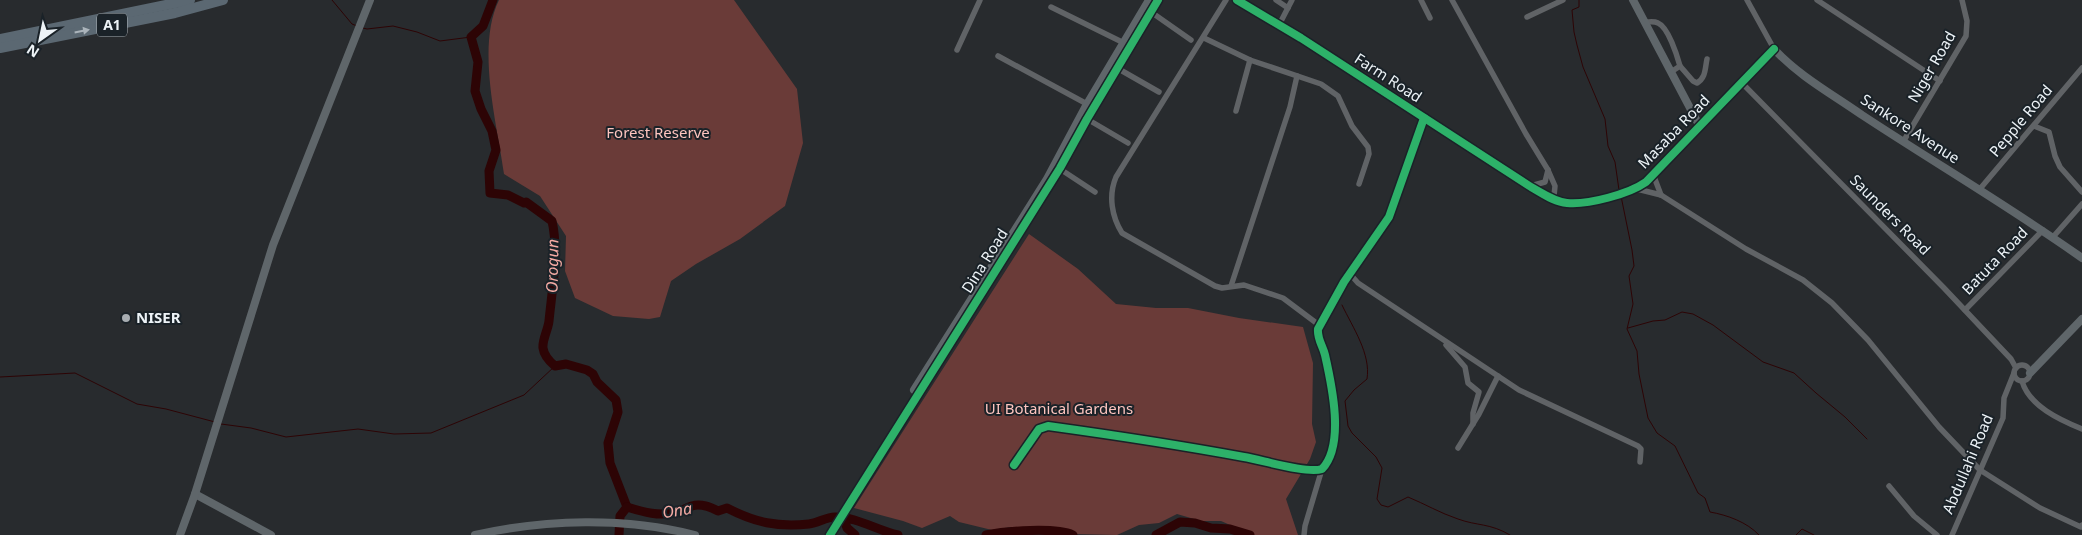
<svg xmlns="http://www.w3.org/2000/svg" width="2082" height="535" viewBox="0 0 2082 535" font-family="'Noto Sans',sans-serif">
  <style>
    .green { fill: #6a3b38 }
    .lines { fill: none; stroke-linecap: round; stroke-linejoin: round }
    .stream { stroke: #2d0405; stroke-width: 1 }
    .river { stroke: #2d0405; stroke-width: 9 }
    .street { stroke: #606366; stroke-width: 5.5 }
    .secondary { stroke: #5f666a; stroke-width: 8 }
    .highway { stroke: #5b6872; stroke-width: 10 }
    .cycleway-casing { stroke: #1a2228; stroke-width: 11 }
    .cycleway { stroke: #2db169; stroke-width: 8 }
    .oneway { fill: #abb4bb }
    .poi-dot { fill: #a8adb1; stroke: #1a2228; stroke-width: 2 }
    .labels { text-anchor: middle; stroke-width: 4; stroke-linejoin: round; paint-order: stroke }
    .shield { fill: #1a2228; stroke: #aeb4b9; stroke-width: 1 }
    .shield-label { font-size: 14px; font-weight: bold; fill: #edf3f7 }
    .street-label { font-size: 15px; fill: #edf3f7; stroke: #1a2228 }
    .park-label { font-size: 15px; fill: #fec5bf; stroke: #1a2228 }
    .poi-label { font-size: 15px; font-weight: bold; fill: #edf3f7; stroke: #1a2228; text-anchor: start }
    .water-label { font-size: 16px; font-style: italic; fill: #f5aba4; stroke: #1a2228 }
  </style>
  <rect width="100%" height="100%" fill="#282b2e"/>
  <g class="green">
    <path d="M499,0H734L797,89L803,143L785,206L740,239L696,264L671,281L660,317L649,319L613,316L575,298L565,271L566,236L540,196L504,174C497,123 476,47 499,0Z"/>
    <polygon points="1029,234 1078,269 1116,304 1156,308 1188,308 1239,318 1303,327 1313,363 1312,424 1316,442 1310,459 1286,499 1298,535 1253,535 1221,521 1201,521 1177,514 1159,523 1139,525 1117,535 1072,534 1044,528 1011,527 992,530 959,522 950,516 922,528 903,521 854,508"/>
  </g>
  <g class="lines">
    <g class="stream">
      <polyline points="332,0 352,24 357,26"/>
      <polyline points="1579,0 1579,7 1572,10 1574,32 1577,45 1583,67 1605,119 1608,146 1615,162 1619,190"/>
      <polyline points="363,28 367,29 393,26 417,32 440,41 471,37"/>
      <path d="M1621,196L1632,250L1634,266L1629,276L1633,304L1627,329L1637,351L1639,374L1648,418L1657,433L1675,446L1698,493L1705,498L1710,512C1727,515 1747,522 1759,535"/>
      <path d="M1342,305C1353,328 1371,354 1367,379L1354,390L1345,401L1348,426L1352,433L1376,457L1382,468L1377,499L1381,505L1388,507L1408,497C1425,504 1440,513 1458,519C1477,526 1490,523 1510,535"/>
      <polyline points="1628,328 1653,321 1665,320 1682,312 1693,314 1713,325 1763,362 1794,373 1816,393 1845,417 1867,439"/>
      <polyline points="0,377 75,373 137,404 166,409 215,422"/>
      <polyline points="221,424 251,428 286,437 358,429 394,434 431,433 524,395 555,366"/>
      <polyline points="1796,535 1802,529 1814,535"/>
    </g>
    <g class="river">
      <path d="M493,0L483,26L471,37L478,62L475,91L481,109L492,131L496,150L489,171L490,193L508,195L524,203L526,202L552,221C559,251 552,290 549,321C548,330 542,340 543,348C544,356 549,361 555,366L566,364L587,370L593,374L597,382L616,400L618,412L608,443L610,463L627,507"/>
      <path d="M627,507C643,512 660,517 677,512C682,511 687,507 692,506C701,503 710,507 718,511L727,508C756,523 777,527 809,524C818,523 826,517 835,517C857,517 876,530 898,535"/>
      <polyline points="844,519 847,528 855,535"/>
      <polyline points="619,535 620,516 627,507"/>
      <path d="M986,535C1006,531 1055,527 1073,535"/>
      <polyline points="1156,535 1180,522 1195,523 1211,528 1230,529 1250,535"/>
    </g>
    <g class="street">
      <path d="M1226,0L1116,177C1108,196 1112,217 1122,233L1215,286L1222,288L1244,285L1283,298L1319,325"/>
      <polyline points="1276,0 1288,8"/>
      <polyline points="1421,0 1430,18"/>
      <polyline points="1452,0 1526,134 1548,170 1555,186 1554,196"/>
      <polyline points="1747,0 1774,49"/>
      <polyline points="1817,0 1940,81"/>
      <polyline points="1051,7 1124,43"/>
      <polyline points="1151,12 1191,40"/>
      <polyline points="1527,17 1563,0"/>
      <path d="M1646,22C1650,22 1654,21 1658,23C1668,27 1677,55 1680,66L1671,72"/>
      <polyline points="1279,25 1292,0"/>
      <polyline points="1204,38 1250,60 1321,84 1338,96 1352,126 1368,147 1369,154 1359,184"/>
      <polyline points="957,50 980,0"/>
      <polyline points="998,56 1087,104"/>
      <path d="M1680,66L1693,81L1697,83C1706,78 1705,68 1707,59"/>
      <polyline points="1117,68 1159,92"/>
      <polyline points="1741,82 1944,288 2011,359 2016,368"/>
      <polyline points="1236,111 1250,60"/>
      <polyline points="1087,119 1128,143"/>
      <polyline points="2034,126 2049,132 2055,156 2060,167 2082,192"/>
      <polyline points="1903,142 1966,36 1967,21 1962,0"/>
      <polyline points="1057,167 1095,192"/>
      <polyline points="1653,174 1661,195"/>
      <polyline points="1534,185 1545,182 1548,170"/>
      <polyline points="1637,189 1661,195 1746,249 1803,280 1832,303 1868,340 1939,427 1980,470 2040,508 2081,527 2082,525"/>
      <polyline points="1979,190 2082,68"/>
      <polyline points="2053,237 2082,204"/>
      <polyline points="1350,274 1358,283 1519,390 1638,446 1641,449 1640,462"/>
      <polyline points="1231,286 1290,107 1297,76"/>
      <polyline points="1965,310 2043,230"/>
      <polyline points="1446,345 1465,367 1468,383 1479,392 1473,413 1473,424"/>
      <circle cx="2022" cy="373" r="8"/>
      <path d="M2022,381C2029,406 2060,420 2082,429"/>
      <polyline points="1458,448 1479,414 1498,376"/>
      <path d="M1014,465L1039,429L1048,426C1113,435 1179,445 1244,457C1262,460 1307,474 1322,469C1345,445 1332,386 1325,355C1323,346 1317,339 1318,329L1344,282L1389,217L1424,118"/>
      <polyline points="1889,486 1914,516 1937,535"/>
      <polyline points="1304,535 1305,526 1322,469"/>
      <polyline points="1952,535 2003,418 2004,398 2014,373"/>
    </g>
    <g class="secondary">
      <path d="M1237,0L1301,38L1531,187C1542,193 1554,202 1567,203C1588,205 1629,194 1646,182L1774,49C1799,76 1832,94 1862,115C1935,163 2010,207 2082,258"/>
      <polyline points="1633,0 1699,125"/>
      <polyline points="2030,373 2082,319"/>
      <polyline points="914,390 1047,179 1087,104 1149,0"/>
      <polyline points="195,494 271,535"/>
      <polyline points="180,535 195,494 273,245 370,0"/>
      <path d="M475,535C546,519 625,517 695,535"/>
      <polyline points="830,535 1060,168 1087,119 1158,0"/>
    </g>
    <g class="highway">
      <polyline points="0,39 190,0"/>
      <polyline points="0,48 175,13 223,0"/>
    </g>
    <defs>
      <g id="cycleway">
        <path d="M1237,0L1301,38L1531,187C1542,193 1554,202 1567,203C1588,205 1629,194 1646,182L1774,49"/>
        <path d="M1014,465L1039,429L1048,426C1113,435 1179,445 1244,457C1262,460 1307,474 1322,469C1345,445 1332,386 1325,355C1323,346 1317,339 1318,329L1344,282L1389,217L1424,118"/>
        <polyline points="830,535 1060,168 1087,119 1158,0"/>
      </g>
    </defs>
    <use href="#cycleway" class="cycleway-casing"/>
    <use href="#cycleway" class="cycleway"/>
  </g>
  <defs><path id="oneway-solid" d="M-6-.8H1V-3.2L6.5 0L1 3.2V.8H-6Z" transform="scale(1.25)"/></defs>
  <use class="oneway" href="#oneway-solid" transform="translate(82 31) rotate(-11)"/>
  <circle class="poi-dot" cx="126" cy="318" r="5"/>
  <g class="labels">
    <rect class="shield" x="97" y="13.5" width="30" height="23" rx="4"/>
    <g class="shield-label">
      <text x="112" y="30">A1</text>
    </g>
    <g class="street-label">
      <text transform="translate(1932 67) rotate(-60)" y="5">Niger Road</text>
      <text transform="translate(1388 78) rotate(33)" y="5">Farm Road</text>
      <text transform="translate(2021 121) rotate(-50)" y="5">Pepple Road</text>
      <text transform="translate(1910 129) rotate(33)" y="5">Sankore Avenue</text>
      <text transform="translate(1674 132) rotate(-46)" y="5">Masaba Road</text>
      <text transform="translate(1890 215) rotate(45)" y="5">Saunders Road</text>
      <text transform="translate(985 261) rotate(-58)" y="5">Dina Road</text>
      <text transform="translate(1995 261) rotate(-46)" y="5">Batuta Road</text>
      <text transform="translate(1968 464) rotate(-67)" y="5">Abdullahi Road</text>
    </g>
    <g class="park-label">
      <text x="658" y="138">Forest Reserve</text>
      <text x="1059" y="414">UI Botanical Gardens</text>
    </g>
    <g class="poi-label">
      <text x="136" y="323">NISER</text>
    </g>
    <g class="water-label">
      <text transform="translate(552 266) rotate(-89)" y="6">Orogun</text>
      <text transform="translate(677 510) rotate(-9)" y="6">Ona</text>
    </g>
  </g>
  <g transform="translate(40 40) rotate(213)" stroke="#1a2228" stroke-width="4" paint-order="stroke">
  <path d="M0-4L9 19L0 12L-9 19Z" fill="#edf3f7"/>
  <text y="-8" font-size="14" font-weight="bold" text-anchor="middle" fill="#edf3f7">N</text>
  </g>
</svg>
